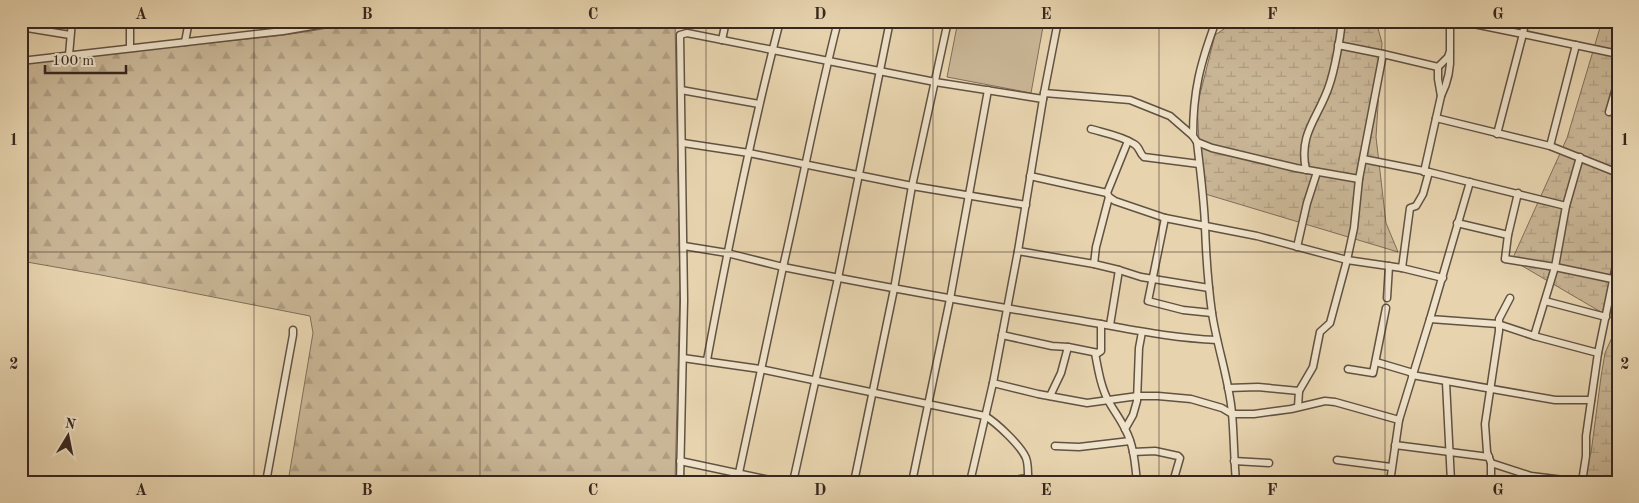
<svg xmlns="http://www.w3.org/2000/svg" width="1639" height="503" viewBox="0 0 1639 503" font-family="'Old Standard TT',serif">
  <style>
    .forest { fill: url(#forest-firs); stroke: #806e5a }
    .wetland { fill: url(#wetland-marsh); stroke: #806e5a }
    .park { fill: #c9b696; stroke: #806e5a }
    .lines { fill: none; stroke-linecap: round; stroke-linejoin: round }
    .street-casing { stroke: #625242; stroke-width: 9 }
    .street { stroke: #efe3cb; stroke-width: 6 }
    .grid { fill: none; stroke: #36261e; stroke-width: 1; stroke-opacity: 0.55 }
    .neatline { fill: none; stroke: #36261e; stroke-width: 2 }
    .grid-label { font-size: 16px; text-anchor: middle; font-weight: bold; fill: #36261e }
  </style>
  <defs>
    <pattern id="forest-firs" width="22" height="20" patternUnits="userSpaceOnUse" patternTransform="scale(1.25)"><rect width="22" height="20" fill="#c9b696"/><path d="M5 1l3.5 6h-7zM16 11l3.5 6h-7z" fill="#ad9c81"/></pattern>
    <pattern id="wetland-marsh" width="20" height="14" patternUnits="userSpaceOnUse" patternTransform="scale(1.25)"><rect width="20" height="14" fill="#c9b696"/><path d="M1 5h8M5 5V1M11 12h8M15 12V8" fill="none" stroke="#ad9c81"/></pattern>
  </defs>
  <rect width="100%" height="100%" fill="#e7d4af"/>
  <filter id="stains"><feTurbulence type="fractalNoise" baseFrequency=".004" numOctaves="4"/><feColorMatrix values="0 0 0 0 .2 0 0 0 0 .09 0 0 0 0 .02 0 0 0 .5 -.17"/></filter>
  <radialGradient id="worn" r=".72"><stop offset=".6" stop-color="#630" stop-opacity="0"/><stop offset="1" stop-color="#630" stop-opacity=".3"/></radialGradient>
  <path class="forest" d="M359,21H675L680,289L675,482H288L313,333L310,316L101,275L21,261V64C83,57 145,49 207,43C258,38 309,34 359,21Z"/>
  <g class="wetland">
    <polygon points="1236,21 1376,21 1382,43 1376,137 1386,223 1398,252 1202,193 1197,106 1215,35"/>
    <polygon points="1602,21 1618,21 1618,322 1512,260 1567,138"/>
    <polygon points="1618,324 1618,482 1576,482 1591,453 1601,377 1605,353"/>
  </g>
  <polygon class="park" points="958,21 1044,21 1031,93 947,77"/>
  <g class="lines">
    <defs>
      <g id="street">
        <polyline points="1459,21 1523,34 1525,21"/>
        <polyline points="21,27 70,35"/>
        <polyline points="722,40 726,21"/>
        <polyline points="185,42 189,21"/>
        <polyline points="1338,45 1383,54"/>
        <polyline points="130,48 130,21"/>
        <polyline points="69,55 72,21"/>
        <polyline points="21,61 283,31 341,21"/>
        <polyline points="681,90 759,104"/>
        <polyline points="1044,93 1130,100 1170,116 1193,136 1197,142 1212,148 1296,168 1359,179"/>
        <path d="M1441,96C1448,82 1451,68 1450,53"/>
        <polyline points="1609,112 1618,81"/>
        <polyline points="1436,118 1550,146 1618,173"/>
        <path d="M1091,129C1105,133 1122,136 1134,144C1140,147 1139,153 1144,157L1199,164"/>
        <polyline points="1497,134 1523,34 1618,54"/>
        <path d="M1193,136C1193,91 1200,64 1216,21"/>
        <path d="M1197,142C1200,170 1204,198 1205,226C1206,255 1208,284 1212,313C1217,347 1229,379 1232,413C1234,436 1234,459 1236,482"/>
        <polyline points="683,143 749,153 912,186 1026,205"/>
        <polyline points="1550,146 1576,45"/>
        <polyline points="1363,159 1429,172 1566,206"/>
        <path d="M1306,170C1298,133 1319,117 1329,86C1335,69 1340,39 1342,21"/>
        <polyline points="1424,172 1441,96 1438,79 1438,67 1448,57 1450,51 1450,21"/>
        <polyline points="1030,176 1107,193 1109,197 1115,201 1165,218 1257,236 1347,260 1402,268 1443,278"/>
        <polyline points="1470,182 1430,319 1498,324 1534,336 1598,353 1618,256"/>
        <polyline points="1107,193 1128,141"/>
        <polyline points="1518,193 1508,235 1505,259 1555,267 1617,280"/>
        <polyline points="1165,218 1148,301 1183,310 1212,313"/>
        <polyline points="1457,223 1508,235"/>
        <path d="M684,246L727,253L783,267C802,185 817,103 838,21"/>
        <polyline points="1297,247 1307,203 1317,172"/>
        <polyline points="1018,251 1094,264 1119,270 1141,277 1209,288"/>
        <polyline points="1094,264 1096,247 1109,197"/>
        <polyline points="1402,268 1410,208 1416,206 1423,194 1429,172"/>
        <polyline points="1387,298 1389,266"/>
        <polyline points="1545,301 1606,317"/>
        <polyline points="1110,325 1119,270"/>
        <polyline points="1002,335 1052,346 1068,347 1098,353 1101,351 1101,324"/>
        <polyline points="1534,336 1555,267 1566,206 1580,157"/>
        <path d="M1095,353C1098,369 1101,388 1109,402C1114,411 1121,420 1125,429C1134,445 1135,464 1137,482"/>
        <path d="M683,358L760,369L985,416C997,423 1021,446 1026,458C1029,466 1027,474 1029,482"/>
        <path d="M707,360C728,247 751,133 780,21"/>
        <polyline points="1376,362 1413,373"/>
        <polyline points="1348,369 1373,373 1386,308"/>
        <polyline points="1412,375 1555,400 1591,400"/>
        <polyline points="1446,382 1451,482"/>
        <polyline points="993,383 1038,394 1087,403 1138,396 1158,396 1191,399 1222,408 1232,414 1254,414 1291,409 1325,401 1335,402 1399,420"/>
        <polyline points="1228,388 1258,387 1299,391"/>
        <polyline points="1050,396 1061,373 1068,347"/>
        <polyline points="1298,407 1299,391 1313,367 1320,332 1330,323 1347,260 1354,228 1359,179 1383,54 1438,67"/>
        <polyline points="1125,429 1133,415 1137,401 1139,348 1142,332"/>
        <polyline points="1395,445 1489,457"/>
        <polyline points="1055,446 1079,447 1130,441"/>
        <polyline points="1133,452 1155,451 1178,456 1180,458 1173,482"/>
        <polyline points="1337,460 1391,467"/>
        <polyline points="680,461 779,482"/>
        <polyline points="1234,461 1269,463"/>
        <polyline points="1491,463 1531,476 1580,482"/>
        <polyline points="266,482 293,335 293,330"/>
        <polyline points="680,482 684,300 680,35 687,33 935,82 1043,99"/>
        <path d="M737,482L783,267C878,286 974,303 1071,319C1121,327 1166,338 1217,340"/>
        <polyline points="793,482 838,278 890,21"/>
        <polyline points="854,482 894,289 912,186 948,21"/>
        <polyline points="912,482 950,299 988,90"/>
        <polyline points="970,482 993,383 1018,251 1044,93 1058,21"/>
        <polyline points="1012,482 1020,479 1028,478"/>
        <polyline points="1390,482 1399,420 1430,319"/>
        <polyline points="1491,482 1491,463 1487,452 1485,424 1499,331 1499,319 1510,298"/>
        <polyline points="1582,482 1586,456 1586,436 1598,353"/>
      </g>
    </defs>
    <use href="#street" class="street-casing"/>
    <use href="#street" class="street"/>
  </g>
  <path class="grid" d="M254,21V482M480,21V482M706,21V482M933,21V482M1159,21V482M1385,21V482M21,252H1618"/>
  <rect width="1639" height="503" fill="none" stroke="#e7d4af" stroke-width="55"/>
  <g transform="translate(68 436) rotate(10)" stroke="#efe3cb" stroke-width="4" paint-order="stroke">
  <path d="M0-4L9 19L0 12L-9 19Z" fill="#36261e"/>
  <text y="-8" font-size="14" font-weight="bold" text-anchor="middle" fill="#36261e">N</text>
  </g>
  <path d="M45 65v8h81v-8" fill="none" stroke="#36261e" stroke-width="2.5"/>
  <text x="52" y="65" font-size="15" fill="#36261e" stroke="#efe3cb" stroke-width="4" paint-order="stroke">100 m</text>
  <rect x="28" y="28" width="1584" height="448" class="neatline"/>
  <g class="grid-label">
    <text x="141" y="19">A</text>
    <text x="367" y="19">B</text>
    <text x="593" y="19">C</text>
    <text x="820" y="19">D</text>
    <text x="1046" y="19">E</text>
    <text x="1272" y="19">F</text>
    <text x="1498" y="19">G</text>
    <text x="14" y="145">1</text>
    <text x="1625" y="145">1</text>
    <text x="14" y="369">2</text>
    <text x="1625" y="369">2</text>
    <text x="141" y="495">A</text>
    <text x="367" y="495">B</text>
    <text x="593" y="495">C</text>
    <text x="820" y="495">D</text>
    <text x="1046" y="495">E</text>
    <text x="1272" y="495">F</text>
    <text x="1498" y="495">G</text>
  </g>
  <rect width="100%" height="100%" filter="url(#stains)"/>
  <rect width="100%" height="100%" fill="url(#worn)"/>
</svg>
